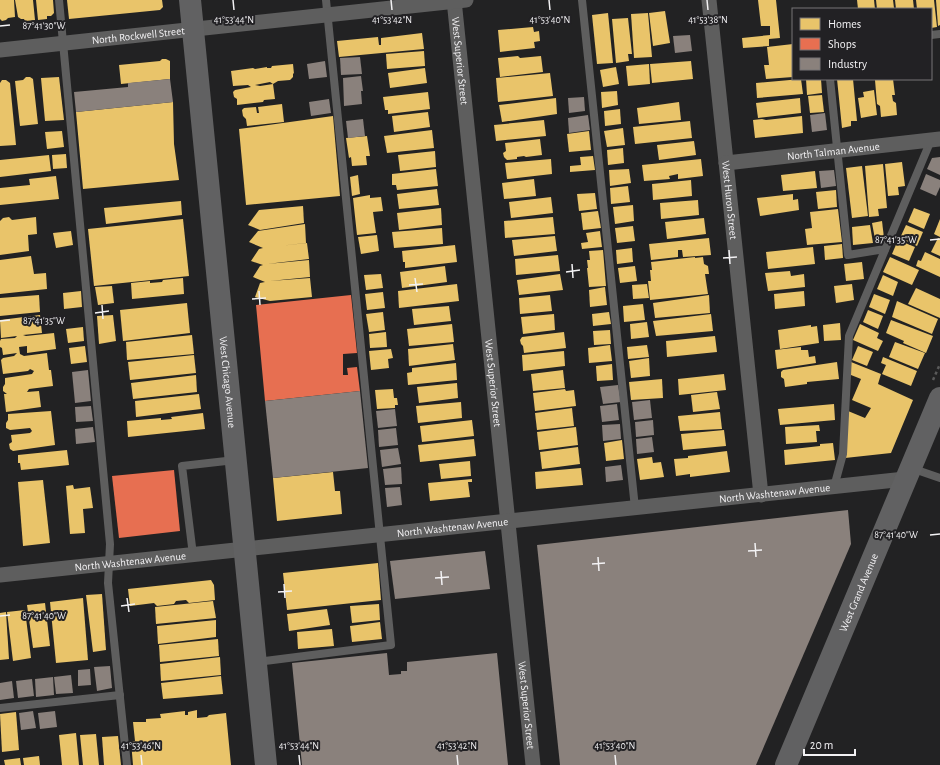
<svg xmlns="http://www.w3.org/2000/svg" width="940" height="765" viewBox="0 0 940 765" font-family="'Alegreya Sans',sans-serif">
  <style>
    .homes { fill: #e9c46a }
    .shops { fill: #e76f51 }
    .industry { fill: #8a817c }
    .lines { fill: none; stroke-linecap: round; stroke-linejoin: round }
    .path { stroke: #5a5a5a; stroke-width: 2.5; stroke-dasharray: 3 3; stroke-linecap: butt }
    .lane { stroke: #5e5e5e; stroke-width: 8 }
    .street { stroke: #5e5e5e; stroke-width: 15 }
    .secondary { stroke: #616162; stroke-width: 22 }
    .ticks { fill: none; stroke: #f3f2f4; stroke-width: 1.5 }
    .labels { text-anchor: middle; stroke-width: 4; stroke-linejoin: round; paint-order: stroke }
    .street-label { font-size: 11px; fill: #f3f2f4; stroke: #222124 }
    .ticks-label { font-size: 10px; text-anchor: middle; fill: #f3f2f4; stroke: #222124; stroke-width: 4; stroke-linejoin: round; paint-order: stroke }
  </style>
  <rect width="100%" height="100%" fill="#222223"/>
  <g class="homes">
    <polygon points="0,0 14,0 15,17 8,18 6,20 2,21 0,19"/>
    <polygon points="15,0 33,0 35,20 25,21 24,19 21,19 18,17"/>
    <polygon points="36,0 53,0 54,13 51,16 47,16 47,19 38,20"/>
    <polygon points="67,0 162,0 163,7 160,10 69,19"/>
    <polygon points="758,0 776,0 780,38 769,39 769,46 743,48 742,38 770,35 770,26 761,26"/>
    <polygon points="857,0 874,0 875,9 858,9"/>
    <polygon points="876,0 893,0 894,8 892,9 877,9"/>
    <polygon points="895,0 913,0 914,9 896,9"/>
    <polygon points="916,0 934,0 937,27 931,28 931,9 917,9"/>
    <polygon points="936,0 940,0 940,25 938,26"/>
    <polygon points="665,11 670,43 653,46 649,13"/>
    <polygon points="608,13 613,63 597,64 592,15"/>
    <polygon points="648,13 652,57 634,58 631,14"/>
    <polygon points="628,18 632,54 628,54 629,61 616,63 612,19"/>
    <polygon points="533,27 534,32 539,31 540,41 534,42 535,48 500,52 498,30"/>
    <polygon points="422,33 424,49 339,57 337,41 378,37 379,45 381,45 381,38"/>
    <polygon points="793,44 793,77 766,79 764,65 769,65 767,47"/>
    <polygon points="424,51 425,66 387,69 386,54"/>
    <polygon points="518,56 520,58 541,56 543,72 500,77 498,58"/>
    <polygon points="162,59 166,59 170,61 170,79 121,84 119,65 160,61"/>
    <polygon points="691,61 693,79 652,83 650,64"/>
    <polygon points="293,64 294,74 293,73 293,77 290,80 278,81 273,84 270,82 255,85 260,86 273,84 275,99 264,100 263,102 237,105 237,99 234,97 233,92 235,90 251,87 248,85 233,86 231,71 253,68 255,69 267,67 267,68 271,68 272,66"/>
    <polygon points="649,64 650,84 628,86 626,66"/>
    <polygon points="616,67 619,84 603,87 600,70"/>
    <polygon points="425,68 427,83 390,88 388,73"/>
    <polygon points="550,73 553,96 498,102 496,78"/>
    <polygon points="26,77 30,77 33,79 38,124 20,126 15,81 23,80"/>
    <polygon points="59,77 64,120 45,121 41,78"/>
    <polygon points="801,79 803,94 757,98 756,83"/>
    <polygon points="806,79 821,79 822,93 807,95"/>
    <polygon points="837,79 853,79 857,121 851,121 851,126 842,128"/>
    <polygon points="893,79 895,95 892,95 893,101 896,103 897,115 881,117 880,106 877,104 875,80"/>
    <polygon points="2,80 6,80 10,83 16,145 0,146 0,83"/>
    <polygon points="874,90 877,115 861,118 858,98 864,97 863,92"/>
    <polygon points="617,91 618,105 602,108 601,92"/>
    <polygon points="428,92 430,109 388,114 388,110 385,110 383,97"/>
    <polygon points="822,95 824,112 810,113 808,96"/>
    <polygon points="556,98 557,114 502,122 499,105"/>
    <polygon points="800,98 801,113 758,118 756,103"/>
    <polygon points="173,102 174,144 179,180 83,189 76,112"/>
    <polygon points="679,102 681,120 639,124 637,108"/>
    <polygon points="282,104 284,122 247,126 246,119 243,116 242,110 244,108 256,107 257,113 259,113 258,107"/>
    <polygon points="620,109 621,124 605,126 604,111"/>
    <polygon points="428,112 430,127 394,132 392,116"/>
    <polygon points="333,116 340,196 246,205 239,129"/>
    <polygon points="802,116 803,133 755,138 753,120 762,119 766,120"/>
    <polygon points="544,120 546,136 496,141 494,125"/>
    <polygon points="690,121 692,138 635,144 633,127"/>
    <polygon points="623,128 625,145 607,147 604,131"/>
    <polygon points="432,130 434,148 387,153 384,136"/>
    <polygon points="62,131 64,147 47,149 45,132"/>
    <polygon points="589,131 591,150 569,152 567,134"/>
    <polygon points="367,136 370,156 366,156 367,165 352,166 351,157 349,158 346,138"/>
    <polygon points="540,139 542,155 526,157 524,156 517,157 517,159 507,160 504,157 503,153 506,151 505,143"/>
    <polygon points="694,141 696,155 659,160 657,145"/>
    <polygon points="623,148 624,163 608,165 607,150"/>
    <polygon points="435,151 436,167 400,171 398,155"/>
    <polygon points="66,154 67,168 53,169 52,155"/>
    <polygon points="49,155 51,171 0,177 0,160"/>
    <polygon points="593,156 595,170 570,172 570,166 581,165 580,157"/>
    <polygon points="551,159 552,174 507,179 505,163"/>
    <polygon points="701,159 703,176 678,179 678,174 669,176 670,179 644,181 642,165"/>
    <polygon points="902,162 905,186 898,187 899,195 888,196 885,164"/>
    <polygon points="883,164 887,208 878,209 879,216 869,217 865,166"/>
    <polygon points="862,166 868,216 852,218 846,168"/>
    <polygon points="436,169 438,186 397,190 396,185 392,185 392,174"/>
    <polygon points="629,169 631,183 610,186 609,170"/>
    <polygon points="815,171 817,188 783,191 781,175"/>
    <polygon points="358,175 360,194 352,196 350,177"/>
    <polygon points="56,176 59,199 0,205 0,188 30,185 29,179"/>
    <polygon points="534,179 536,196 504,199 502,183"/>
    <polygon points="691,180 692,196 653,200 652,184"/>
    <polygon points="628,186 630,202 611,204 610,188"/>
    <polygon points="437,189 439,205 399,209 397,194"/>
    <polygon points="836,190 837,207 818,209 816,192"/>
    <polygon points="595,193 597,209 579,211 577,194"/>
    <polygon points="793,194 793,200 798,199 799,210 760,216 757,198"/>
    <polygon points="370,195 370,198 381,197 383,211 373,212 376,233 357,235 353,198"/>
    <polygon points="551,197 553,213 511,218 509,202"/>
    <polygon points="698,200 699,215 661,219 660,203"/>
    <polygon points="181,201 182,215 106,224 104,208"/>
    <polygon points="633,205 634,221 615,224 613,207"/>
    <polygon points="303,206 304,223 260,230 248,225 259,210"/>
    <polygon points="441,208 442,225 399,230 397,213"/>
    <polygon points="914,208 930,214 924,229 908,222"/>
    <polygon points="838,209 842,242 807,245 805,229 812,228 810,212"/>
    <polygon points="598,211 601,228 583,230 581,213"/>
    <polygon points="9,217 12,220 36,217 37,234 28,235 29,251 0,255 0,221 3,218"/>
    <polygon points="553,217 555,234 505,238 504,221"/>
    <polygon points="704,218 706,234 667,239 665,222"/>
    <polygon points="183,219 189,276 94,286 88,229"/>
    <polygon points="940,219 940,237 934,234"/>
    <polygon points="882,221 884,238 875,239 872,223"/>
    <polygon points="305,224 306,243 279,246 307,243 309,259 267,264 309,260 310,277 270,281 310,278 312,297 270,301 255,297 260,283 265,282 253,277 260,266 263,265 251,261 259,249 263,248 249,242 258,231"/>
    <polygon points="870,225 873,243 853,245 852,227"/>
    <polygon points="906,225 923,232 917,246 900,238"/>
    <polygon points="633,226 635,241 617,243 615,228"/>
    <polygon points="442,228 443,244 394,248 392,232"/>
    <polygon points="71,231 73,245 56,248 53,233"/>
    <polygon points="600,231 602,247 582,249 581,243 588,242 586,233"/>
    <polygon points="377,235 379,251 361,254 358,237"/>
    <polygon points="555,236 557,251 514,256 512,240"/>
    <polygon points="709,238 711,255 683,257 682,250 678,250 678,257 651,260 649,244"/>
    <polygon points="938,238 940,239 940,256 931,252"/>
    <polygon points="898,240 915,247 909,261 892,254"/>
    <polygon points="842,244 843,258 825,260 824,246"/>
    <polygon points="455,245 457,262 405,268 405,262 403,262 402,251"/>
    <polygon points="813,247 815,264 768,269 766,252"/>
    <polygon points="632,248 633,262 617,264 616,250"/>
    <polygon points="603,250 606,286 589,287 587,268 588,268 587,260 590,260 589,251"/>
    <polygon points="925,252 940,259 940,277 916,266 918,260 921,261"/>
    <polygon points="558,255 560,271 516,275 515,259"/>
    <polygon points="31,256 34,274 46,273 47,289 0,294 0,260"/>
    <polygon points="695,257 695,258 703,257 704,264 708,266 709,274 705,274 708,294 650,300 648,281 651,281 650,270 652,270 651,262"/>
    <polygon points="890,257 919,270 912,285 883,272"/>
    <polygon points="862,262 864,279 846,281 844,264"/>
    <polygon points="445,266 447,282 402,288 400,272"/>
    <polygon points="635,266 637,281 620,283 618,268"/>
    <polygon points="790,271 791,276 804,274 805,287 768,291 765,273"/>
    <polygon points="381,274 383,288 366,290 364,275"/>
    <polygon points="560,274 563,290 519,295 517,280"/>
    <polygon points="883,275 898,282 893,296 877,289"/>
    <polygon points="183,278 184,294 132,299 131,283 150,281 150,283 162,282 163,280"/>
    <polygon points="457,284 459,301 399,308 398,291"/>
    <polygon points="647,284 649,298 633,299 632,285"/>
    <polygon points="852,284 854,300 836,303 834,286"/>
    <polygon points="112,286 114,303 98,305 95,287"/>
    <polygon points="605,287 607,305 590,307 589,290"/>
    <polygon points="916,288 940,299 940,318 908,304"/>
    <polygon points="81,291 82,307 64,309 63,293"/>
    <polygon points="804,291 805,306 775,309 774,294"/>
    <polygon points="383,292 385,308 367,310 365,294"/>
    <polygon points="874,294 890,300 885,314 869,307"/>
    <polygon points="39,295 40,312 0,316 0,298"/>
    <polygon points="550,295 552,311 520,314 519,298"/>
    <polygon points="709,295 710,313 655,318 653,303"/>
    <polygon points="897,301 938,319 932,334 892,317"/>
    <polygon points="187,303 190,333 123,341 120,310"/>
    <polygon points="643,304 645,320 624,322 623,306"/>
    <polygon points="449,306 451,321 414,325 412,309"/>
    <polygon points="868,310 883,316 878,329 863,322"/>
    <polygon points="383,312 385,330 369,332 366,314"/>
    <polygon points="609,312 611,324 593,326 592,314"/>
    <polygon points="554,314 555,330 523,334 521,317"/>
    <polygon points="711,314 713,331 656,336 653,321"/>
    <polygon points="40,315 42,333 23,335 26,336 54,333 56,349 27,353 27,346 19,347 20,354 24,356 47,353 49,370 51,370 53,386 29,389 27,392 39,391 41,407 6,412 4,394 7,394 3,391 3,387 5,384 5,378 32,374 34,371 30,369 28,371 3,374 1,360 3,358 14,356 17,353 3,355 2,348 0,347 0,341 1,339 15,338 17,336 1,338 0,320"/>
    <polygon points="113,315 116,341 99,344 97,316"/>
    <polygon points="891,320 933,336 926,353 903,343 904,341 886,333"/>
    <polygon points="647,322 649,337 631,339 630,324"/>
    <polygon points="840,323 841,340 824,341 823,325"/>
    <polygon points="452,324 454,342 409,346 407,329"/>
    <polygon points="860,324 879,333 877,338 883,341 878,351 853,340"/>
    <polygon points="811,325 811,327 817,326 819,343 780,349 778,330"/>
    <polygon points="83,327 84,341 68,343 66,329"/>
    <polygon points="610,330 611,344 594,345 593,331"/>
    <polygon points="386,332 387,347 370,348 369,334"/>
    <polygon points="564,332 566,348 524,353 523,346 521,344 520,340 522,337"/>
    <polygon points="192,335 194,354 127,360 126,342"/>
    <polygon points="715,336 717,352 667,357 666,341"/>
    <polygon points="895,342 925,353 918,369 889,357"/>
    <polygon points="453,344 455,360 409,366 408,349"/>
    <polygon points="610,345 612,361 589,363 588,348"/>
    <polygon points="647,345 649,357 628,359 627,347"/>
    <polygon points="85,346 87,362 71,364 69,348"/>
    <polygon points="858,346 873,352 867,366 852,360"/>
    <polygon points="801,347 801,350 808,350 809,357 815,356 816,363 777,369 775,350"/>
    <polygon points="391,349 393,358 388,359 389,368 371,370 369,351"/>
    <polygon points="564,351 565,366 523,371 522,355"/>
    <polygon points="194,355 196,373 130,380 128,362"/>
    <polygon points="883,357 917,371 911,386 882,374 886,365 881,363"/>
    <polygon points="649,358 650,376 631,378 629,361"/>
    <polygon points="837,362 839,379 807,382 807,384 785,387 784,379 781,377 781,372 783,370"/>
    <polygon points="851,362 881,374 878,384 913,400 891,453 845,458 848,411 865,418 871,408 852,400 861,379 851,375"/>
    <polygon points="456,363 457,380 408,385 407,373 412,372 412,368"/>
    <polygon points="612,364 613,380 597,381 596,366"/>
    <polygon points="563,370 565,388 533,391 531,374"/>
    <polygon points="724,374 726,390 679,395 678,379"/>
    <polygon points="196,375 197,392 133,399 131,383"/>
    <polygon points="662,379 663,398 631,400 629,382"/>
    <polygon points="457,383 458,398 419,403 417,387"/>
    <polygon points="393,389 394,398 397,398 398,405 395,405 395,408 377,409 375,390"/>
    <polygon points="565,389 566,391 574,390 576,406 535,411 533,393"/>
    <polygon points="717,392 720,409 693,412 691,395"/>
    <polygon points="199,394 201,409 136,417 135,401"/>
    <polygon points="461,402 462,418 418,423 416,406"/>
    <polygon points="834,404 835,420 780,425 778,409"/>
    <polygon points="572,408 574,426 537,430 535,413"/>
    <polygon points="51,411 55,445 13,451 10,449 9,444 12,442 11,435 30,433 32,431 30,428 10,430 6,428 6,423 8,420 8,414"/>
    <polygon points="720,412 722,429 680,431 678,416"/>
    <polygon points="203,413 205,429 128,437 127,421 161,418 161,420 172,419 171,417"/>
    <polygon points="472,420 474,436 422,442 420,426"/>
    <polygon points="819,425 820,431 816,431 817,442 786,444 785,427"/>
    <polygon points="576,427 578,445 539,450 537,432"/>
    <polygon points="724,430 726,446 683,450 681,434"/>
    <polygon points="474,439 476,456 420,462 418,445"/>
    <polygon points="622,440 624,459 606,461 604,443"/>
    <polygon points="833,443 835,460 785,465 784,450 820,446 820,444"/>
    <polygon points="578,447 580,464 542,469 540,452"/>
    <polygon points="67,450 69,465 21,470 20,463 18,463 18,455"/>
    <polygon points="727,451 730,472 690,477 690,474 676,476 674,459 688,458 688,456"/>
    <polygon points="652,457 653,463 661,462 664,477 640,480 637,459"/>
    <polygon points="470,461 471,476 441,479 439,464"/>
    <polygon points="581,468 583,485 536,489 535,472"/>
    <polygon points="333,472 335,491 340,491 342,514 277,521 273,478"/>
    <polygon points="472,479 472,482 468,482 470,497 430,501 428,483"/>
    <polygon points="43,480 50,543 23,546 18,482"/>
    <polygon points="73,485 74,489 90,487 93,508 83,509 85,533 70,534 66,486"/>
    <polygon points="378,563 381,600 287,610 283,573"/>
    <polygon points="211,580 214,585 215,600 189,603 186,600 176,601 174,604 157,606 154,603 130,606 128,589"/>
    <polygon points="102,594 106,650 93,652 86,595"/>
    <polygon points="83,598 88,660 56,663 50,602"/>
    <polygon points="213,601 216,618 156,624 155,607"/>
    <polygon points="45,603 50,646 33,648 27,605"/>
    <polygon points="379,604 380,620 352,623 350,606"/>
    <polygon points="327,609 330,625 289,631 287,614"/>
    <polygon points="25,610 31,658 13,661 7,612"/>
    <polygon points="6,612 9,659 0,660 0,613"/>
    <polygon points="216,620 216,637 158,644 157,626"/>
    <polygon points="380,622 382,639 352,642 350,626"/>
    <polygon points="332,629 334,646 298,649 297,632"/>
    <polygon points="218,639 219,656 160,662 159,645"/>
    <polygon points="220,657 221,675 161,681 160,664"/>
    <polygon points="221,676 223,694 163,699 161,683"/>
    <polygon points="197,710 197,718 207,717 209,715 226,713 231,765 133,765 131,741 135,741 133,722 146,722 146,719 161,718 160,714 185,711 185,715 188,715 188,712"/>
    <polygon points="16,712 19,750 2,752 0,714"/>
    <polygon points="76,733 79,765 62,765 59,735"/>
    <polygon points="96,734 99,765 83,765 80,735"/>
    <polygon points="118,736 121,765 104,765 102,737"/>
    <polygon points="39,756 40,765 24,765 23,758"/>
    <polygon points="20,758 21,765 5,765 4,760"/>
  </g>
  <g class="shops">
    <polygon points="351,295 357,353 343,354 343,375 348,375 347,368 357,367 360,391 265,401 256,305"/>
    <polygon points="174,470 180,531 119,538 112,476"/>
  </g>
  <g class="industry">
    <polygon points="690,35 692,51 675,53 673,36"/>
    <polygon points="360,57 362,74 341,75 340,58"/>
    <polygon points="325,61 327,77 309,79 307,64"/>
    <polygon points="361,76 363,91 361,91 362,104 344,106 343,78"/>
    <polygon points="170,79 173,102 76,112 74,92 128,87 128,83"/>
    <polygon points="584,97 585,111 569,113 568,98"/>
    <polygon points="329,99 331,113 311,116 309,102"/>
    <polygon points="825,113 827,130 812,132 810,115"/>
    <polygon points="588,115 590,130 569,133 568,118"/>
    <polygon points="363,119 365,136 348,138 346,121"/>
    <polygon points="940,157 940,175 927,169 932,158"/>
    <polygon points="834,170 836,186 821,188 819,171"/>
    <polygon points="926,174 940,180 940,187 936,196 920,189"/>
    <polygon points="88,370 91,401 75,403 72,372"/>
    <polygon points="618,385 621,402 603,404 600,387"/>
    <polygon points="360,391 368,468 273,478 265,401"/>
    <polygon points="650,400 652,418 634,420 632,402"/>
    <polygon points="617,404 619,420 602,422 600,406"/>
    <polygon points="91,406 93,421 76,422 75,407"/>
    <polygon points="395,409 397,426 378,428 376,411"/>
    <polygon points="653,420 654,435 636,437 635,422"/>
    <polygon points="620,424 621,439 603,441 602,425"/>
    <polygon points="93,427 95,442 76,444 75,429"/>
    <polygon points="396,428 398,445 379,447 378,430"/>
    <polygon points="652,437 654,452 637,454 636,439"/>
    <polygon points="398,448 401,464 382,467 380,450"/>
    <polygon points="621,465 623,480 606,482 605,467"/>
    <polygon points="401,467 402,484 385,485 383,469"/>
    <polygon points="400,487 402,505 387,507 385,488"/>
    <polygon points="848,510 851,544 756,765 560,765 537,545"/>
    <polygon points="485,551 490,589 395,599 390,561"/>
    <polygon points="387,653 389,675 401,674 401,671 407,671 407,662 497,653 508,765 302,765 292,663"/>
    <polygon points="110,666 112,688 97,691 94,667"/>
    <polygon points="90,669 91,685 78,686 78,670"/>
    <polygon points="71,675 73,693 56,694 54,677"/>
    <polygon points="53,677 54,695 36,697 35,679"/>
    <polygon points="32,679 34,696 18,698 16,681"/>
    <polygon points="12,681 14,698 0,700 0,683"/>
    <polygon points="33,711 36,728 21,730 19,713"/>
    <polygon points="55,711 57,727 40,729 38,713"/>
  </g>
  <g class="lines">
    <polyline class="path" points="933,380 940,364"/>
    <g class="lane">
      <polyline points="59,0 110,544 108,583 127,765"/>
      <polyline points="582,0 635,508"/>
      <polyline points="931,35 940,34"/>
      <polyline points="830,79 848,255 885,249"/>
      <polyline points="911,468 940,478"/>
      <polyline points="834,487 843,454 849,336 931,140"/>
      <polyline points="193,555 182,466 235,460"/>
      <polyline points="257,662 391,645 326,0"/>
      <polyline points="0,708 120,695"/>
    </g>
    <g class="street">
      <path id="s1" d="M454,0L533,765"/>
      <path id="s2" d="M709,0L761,495"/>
      <path id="s3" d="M0,50L466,0"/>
      <path id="s4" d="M726,163L940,139"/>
      <path id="s5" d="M0,575L905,479"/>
    </g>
    <g class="secondary">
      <path id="s6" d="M190,0L266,765"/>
      <path id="s7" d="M786,765L940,398"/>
    </g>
  </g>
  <path class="ticks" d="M233,0L234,10M391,0L392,10M549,0L550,10M707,0L708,10M0,26L10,25M930,240L940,239M729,250L730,264M723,258L737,257M572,264L573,278M566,272L580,270M415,278L417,292M409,285L423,284M259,291L260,305M252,299L266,298M102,305L103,319M95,313L109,311M0,321L10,320M930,535L940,534M755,543L756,557M748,551L762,550M598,557L599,571M592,564L605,563M441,571L442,585M435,578L449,577M284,584L285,598M278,592L292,591M127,598L129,612M121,606L135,604M0,616L10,615M141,755L142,765M299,755L300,765M457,755L458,765M615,755L616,765"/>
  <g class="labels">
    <g class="street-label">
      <text dy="4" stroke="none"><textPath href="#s3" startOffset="139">North Rockwell Street</textPath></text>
      <text dy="4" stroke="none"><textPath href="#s1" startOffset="61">West Superior Street</textPath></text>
      <text dy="4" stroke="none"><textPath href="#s4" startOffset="108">North Talman Avenue</textPath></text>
      <text dy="4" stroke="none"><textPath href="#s2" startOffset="201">West Huron Street</textPath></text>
      <text dy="4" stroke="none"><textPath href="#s6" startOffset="384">West Chicago Avenue</textPath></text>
      <text dy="4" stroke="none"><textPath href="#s1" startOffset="385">West Superior Street</textPath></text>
      <text dy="4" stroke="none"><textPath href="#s5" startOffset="779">North Washtenaw Avenue</textPath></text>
      <text dy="4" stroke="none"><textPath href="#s5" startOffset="455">North Washtenaw Avenue</textPath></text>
      <text dy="4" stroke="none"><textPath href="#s5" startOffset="131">North Washtenaw Avenue</textPath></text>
      <text dy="4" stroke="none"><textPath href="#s7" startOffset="187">West Grand Avenue</textPath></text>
      <text dy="4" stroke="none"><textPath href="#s1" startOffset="709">West Superior Street</textPath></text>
    </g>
  </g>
  <g class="ticks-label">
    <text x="234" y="23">41°53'44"N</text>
    <text x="392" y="23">41°53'42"N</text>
    <text x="550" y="23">41°53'40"N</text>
    <text x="708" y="23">41°53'38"N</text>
    <text x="44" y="29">87°41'30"W</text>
    <text x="896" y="243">87°41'35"W</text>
    <text x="44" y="324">87°41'35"W</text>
    <text x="896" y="538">87°41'40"W</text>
    <text x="44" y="619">87°41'40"W</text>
    <text x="141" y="749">41°53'46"N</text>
    <text x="299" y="749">41°53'44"N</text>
    <text x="457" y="749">41°53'42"N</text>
    <text x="615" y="749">41°53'40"N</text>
  </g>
  <rect x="792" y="8" width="140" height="72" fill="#222124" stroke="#767577"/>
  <rect x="800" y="18" width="20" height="12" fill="#e9c46a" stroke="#767577"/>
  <text x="828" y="28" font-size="12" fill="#f3f2f4">Homes</text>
  <rect x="800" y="38" width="20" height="12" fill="#e76f51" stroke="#767577"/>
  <text x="828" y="48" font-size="12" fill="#f3f2f4">Shops</text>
  <rect x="800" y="58" width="20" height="12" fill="#8a817c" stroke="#767577"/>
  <text x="828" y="68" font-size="12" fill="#f3f2f4">Industry</text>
  <path d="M804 749v6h51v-6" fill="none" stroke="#f3f2f4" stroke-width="2"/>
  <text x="810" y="749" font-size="12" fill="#f3f2f4" stroke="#222124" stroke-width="3" paint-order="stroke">20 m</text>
</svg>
